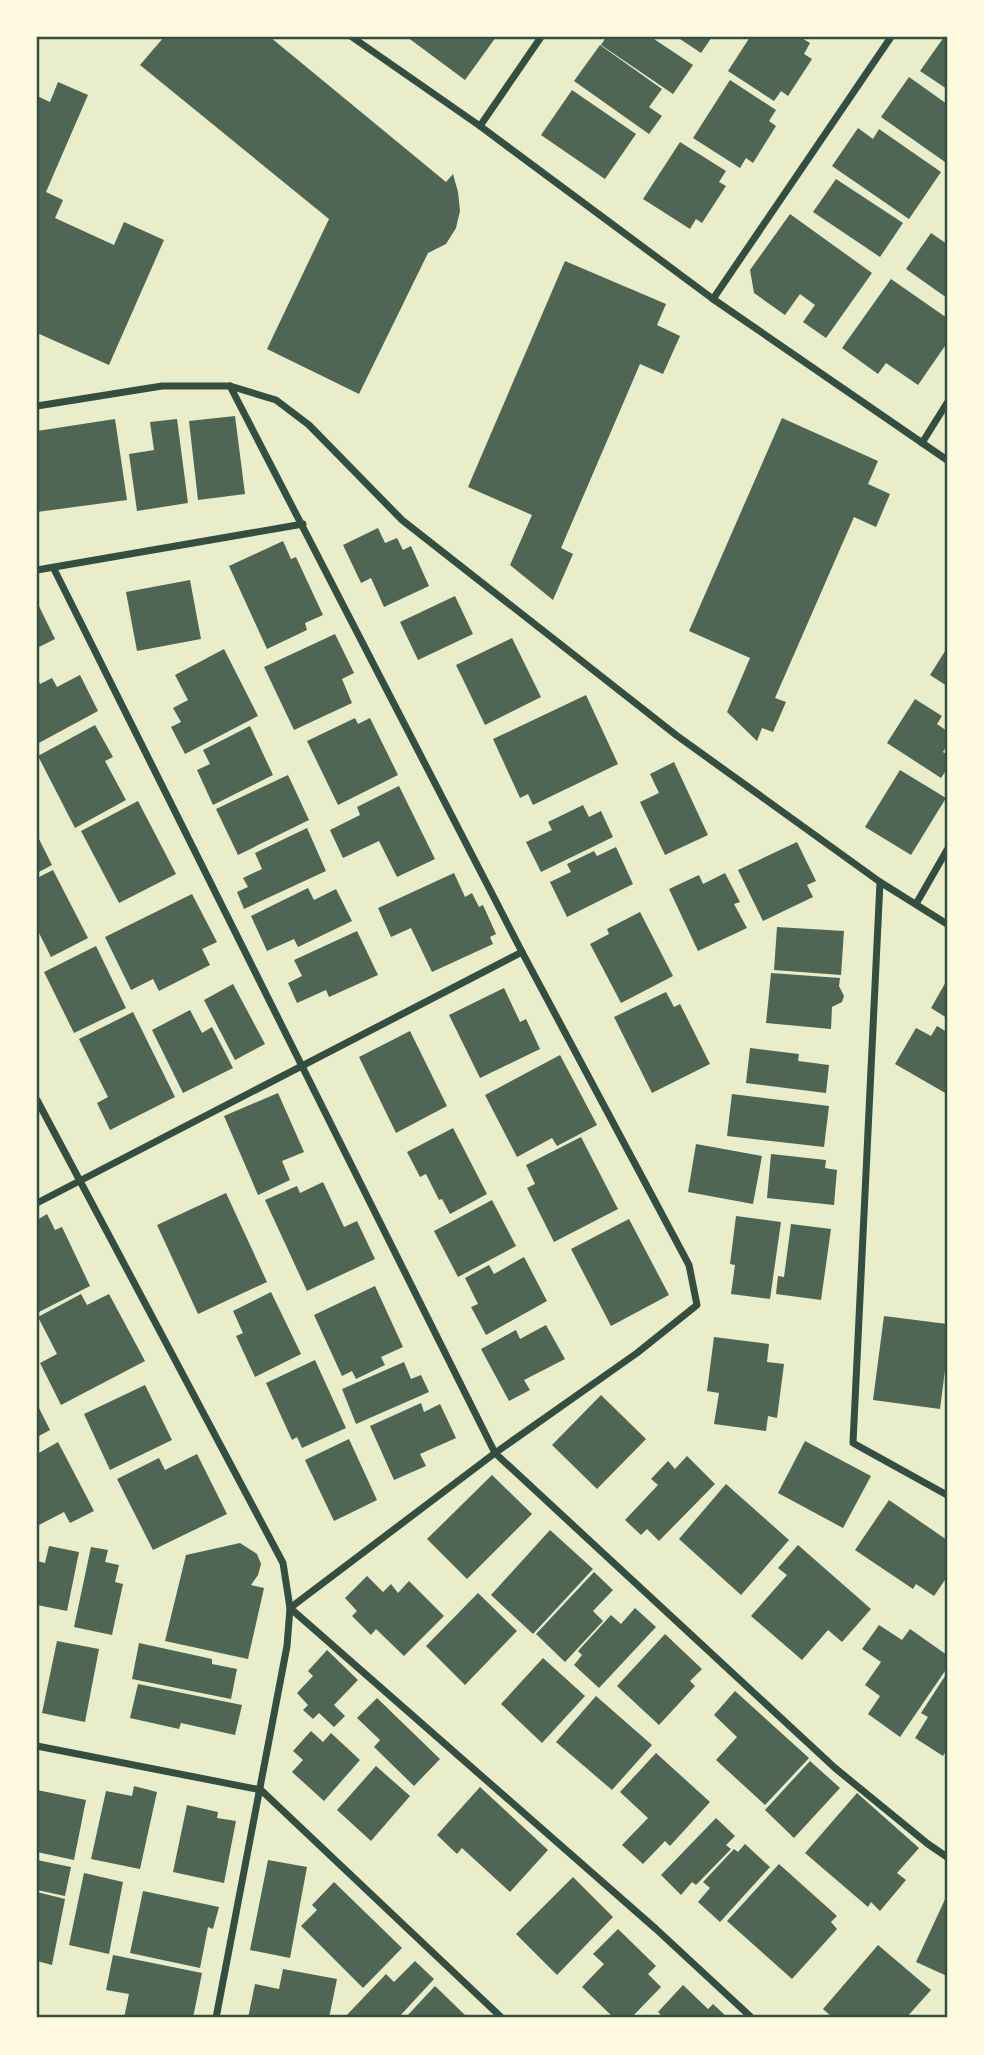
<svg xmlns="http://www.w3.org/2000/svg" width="984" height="2055" viewBox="0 0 984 2055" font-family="Georgia,serif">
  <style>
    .building { fill: #4f6655 }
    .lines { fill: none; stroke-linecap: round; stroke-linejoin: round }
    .minor { stroke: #344e41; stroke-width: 7 }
    .neatline { fill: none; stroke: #344e41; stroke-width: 2.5 }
  </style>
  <rect width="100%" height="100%" fill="#e9edc9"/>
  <g class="building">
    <polygon points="164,37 270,37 446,182 453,174 458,192 460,211 456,228 446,244 428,253 359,394 267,349 329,219 140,65"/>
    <polygon points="407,37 496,37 465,80"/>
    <polygon points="606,37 651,37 693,65 673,94 601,45"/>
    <polygon points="677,37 712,37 701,53"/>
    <polygon points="750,37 800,37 810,43 804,54 812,59 788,96 781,91 774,101 728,71"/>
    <polygon points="944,37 947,37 947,89 920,71"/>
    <polygon points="600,45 662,89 649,107 662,116 649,134 574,81"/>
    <polygon points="909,77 947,104 947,159 945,162 881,117"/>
    <polygon points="730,80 776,110 769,121 776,126 753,163 746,158 740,168 693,138"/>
    <polygon points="58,82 88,95 46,192 63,200 55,218 114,245 124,222 164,240 109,365 37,333 37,96 50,102"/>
    <polygon points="572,90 636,134 605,179 541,135"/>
    <polygon points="858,128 873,139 879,129 941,172 909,219 832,166"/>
    <polygon points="680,142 726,171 719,182 726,186 702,223 696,219 690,229 643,199"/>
    <polygon points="836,179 903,223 880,257 813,212"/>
    <polygon points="790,214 872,273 826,338 803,322 815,305 800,294 785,315 754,293 750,270"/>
    <polygon points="931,233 947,244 947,298 906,269"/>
    <polygon points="565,261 666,304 657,325 680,336 663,374 640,364 561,548 573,554 553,600 510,565 532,515 468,487"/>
    <polygon points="891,279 947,318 947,343 918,385 886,363 878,374 842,348"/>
    <polygon points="235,416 245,494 198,500 189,421"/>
    <polygon points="782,418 878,461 868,484 890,494 876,527 854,517 775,698 786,702 773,732 762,728 757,741 727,712 750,658 689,631"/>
    <polygon points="115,419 127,500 37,512 37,431"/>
    <polygon points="177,419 188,503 137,511 129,454 154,450 150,422"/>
    <polygon points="378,528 385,543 397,538 403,550 411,546 429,586 384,607 371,578 361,583 343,545"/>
    <polygon points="283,541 291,559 296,557 323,615 305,623 307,630 267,649 229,566"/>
    <polygon points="190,580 201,639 137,651 126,592"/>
    <polygon points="455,596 473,634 418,660 400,622"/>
    <polygon points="37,602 55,639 37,648"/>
    <polygon points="335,634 354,673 342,679 352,703 294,730 264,667"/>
    <polygon points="512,638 541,697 485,725 456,665"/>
    <polygon points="947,648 947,686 930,675"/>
    <polygon points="224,649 258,716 185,754 171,727 181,722 173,708 188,700 175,675"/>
    <polygon points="80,675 98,711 37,744 37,677 40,684 52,678 57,687"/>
    <polygon points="586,695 618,764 533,805 528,794 520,798 493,739"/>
    <polygon points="915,699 942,716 937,724 947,731 947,745 943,752 947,755 947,769 941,778 887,743"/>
    <polygon points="355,718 358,724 370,718 398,775 338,805 307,741"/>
    <polygon points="95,725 113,757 105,761 126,800 75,828 38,756"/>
    <polygon points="250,726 273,775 213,805 197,770 210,764 203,750"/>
    <polygon points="674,762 708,835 665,855 640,802 659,793 650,774"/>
    <polygon points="900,770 946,798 911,855 865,827"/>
    <polygon points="288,775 309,820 238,855 216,809"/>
    <polygon points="399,786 435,859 397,877 379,841 343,858 330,830 360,815 357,807"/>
    <polygon points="138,801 176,874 119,903 81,831"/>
    <polygon points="583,805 589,817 601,811 613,837 541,872 526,842 552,830 548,822"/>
    <polygon points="307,828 326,871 244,909 237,892 248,887 243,878 262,869 255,853"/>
    <polygon points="37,835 52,865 37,873"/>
    <polygon points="797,842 816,881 807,885 813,897 763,921 738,870"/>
    <polygon points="616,847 633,884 567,917 550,882 571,872 567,864 594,851 597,856"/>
    <polygon points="53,870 88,938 51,957 37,929 37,878"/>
    <polygon points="454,873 465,897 472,893 479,907 483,905 496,934 490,937 493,944 432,972 411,928 391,937 378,908"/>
    <polygon points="725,873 740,902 734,904 747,928 698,951 669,889 699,875 703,884"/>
    <polygon points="308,888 314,900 336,889 352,921 298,947 294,939 267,951 251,916"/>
    <polygon points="192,894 217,942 202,949 210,965 159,991 153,979 131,990 105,937"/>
    <polygon points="640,912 673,976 621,1003 590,944 609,934 607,929"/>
    <polygon points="777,927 844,931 841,975 774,970"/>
    <polygon points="357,931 378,975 329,997 326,990 297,1003 288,983 302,976 294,960"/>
    <polygon points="96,946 126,1008 74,1033 44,972"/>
    <polygon points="771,973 840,978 839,986 844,996 842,1002 832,1007 831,1029 766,1023"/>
    <polygon points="947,980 947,1018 931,1008"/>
    <polygon points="233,984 265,1044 235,1060 204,1000"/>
    <polygon points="504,988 520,1022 526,1019 540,1049 480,1078 449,1015"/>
    <polygon points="666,992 674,1007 680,1004 710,1064 652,1093 614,1017"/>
    <polygon points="190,1010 202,1033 212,1027 233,1068 183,1093 152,1030"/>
    <polygon points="133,1012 175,1097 110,1130 97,1103 108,1097 79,1039"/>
    <polygon points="937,1026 947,1032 947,1094 895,1064 916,1028 931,1036"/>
    <polygon points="410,1031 447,1106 396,1133 359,1057"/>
    <polygon points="750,1048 799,1054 798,1061 829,1065 826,1093 746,1083"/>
    <polygon points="560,1055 597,1125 557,1146 552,1138 517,1157 485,1095"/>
    <polygon points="278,1093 304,1152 282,1161 290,1180 258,1195 224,1116"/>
    <polygon points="732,1094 829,1106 824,1147 727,1136"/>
    <polygon points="453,1128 487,1194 450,1214 442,1199 439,1200 426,1174 420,1177 407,1152"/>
    <polygon points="581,1137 618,1209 554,1242 527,1188 535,1184 526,1165"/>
    <polygon points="696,1144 762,1156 753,1204 688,1192"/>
    <polygon points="771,1154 826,1160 825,1168 837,1170 834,1205 767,1198"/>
    <polygon points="323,1182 344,1227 357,1221 375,1259 307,1291 265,1200 297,1186 300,1193"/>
    <polygon points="226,1193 267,1282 198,1314 157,1225"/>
    <polygon points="492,1200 516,1246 458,1277 434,1231"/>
    <polygon points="47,1214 55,1230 62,1227 90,1286 37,1313 37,1220"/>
    <polygon points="736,1216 781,1222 770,1299 731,1294 735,1265 730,1264"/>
    <polygon points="629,1219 669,1295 611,1326 571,1249"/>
    <polygon points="791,1224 831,1229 821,1300 776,1294 778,1276 784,1277"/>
    <polygon points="524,1257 547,1301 486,1335 471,1307 478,1304 465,1278 489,1265 494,1274"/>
    <polygon points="375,1286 403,1347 381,1357 385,1365 356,1379 352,1371 342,1376 314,1315"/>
    <polygon points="271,1292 301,1354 255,1377 236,1336 243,1333 233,1311"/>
    <polygon points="81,1294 87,1305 109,1294 145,1361 61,1405 40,1363 57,1354 38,1317"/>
    <polygon points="884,1316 947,1324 947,1355 940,1409 873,1400"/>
    <polygon points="546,1325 565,1359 524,1380 530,1390 509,1401 481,1349 516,1330 520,1339"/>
    <polygon points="714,1337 769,1344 767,1362 784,1364 777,1418 768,1416 766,1431 714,1424 719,1393 707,1391"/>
    <polygon points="315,1360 346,1428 302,1448 297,1437 292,1440 266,1383"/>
    <polygon points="404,1362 411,1379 421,1375 429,1392 356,1424 342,1389"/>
    <polygon points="145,1385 172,1440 110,1470 84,1414"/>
    <polygon points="601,1395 646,1439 597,1489 552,1445"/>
    <polygon points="421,1403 424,1412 440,1404 456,1438 420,1454 426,1466 394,1480 370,1426"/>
    <polygon points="37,1404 50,1430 37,1437"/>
    <polygon points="349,1439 377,1500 334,1521 305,1460"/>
    <polygon points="805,1441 871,1476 843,1528 778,1493"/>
    <polygon points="58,1442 94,1511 70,1523 64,1512 37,1526 37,1454"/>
    <polygon points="197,1454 227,1514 153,1550 117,1479 159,1458 165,1470"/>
    <polygon points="687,1456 715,1484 659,1541 647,1529 641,1535 625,1520 658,1485 651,1479 668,1461 675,1469"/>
    <polygon points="492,1475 532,1514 467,1579 427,1539"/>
    <polygon points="726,1484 789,1540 741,1595 679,1539"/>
    <polygon points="889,1500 947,1540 947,1577 934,1596 916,1584 913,1589 855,1550"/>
    <polygon points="550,1530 593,1569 533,1634 491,1595"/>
    <polygon points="240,1543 257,1554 261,1564 258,1575 251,1585 264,1588 248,1659 165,1641 186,1555"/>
    <polygon points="798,1545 871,1609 842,1642 828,1630 802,1660 751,1616 787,1575 778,1568"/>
    <polygon points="49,1546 79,1552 67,1611 37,1605 37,1561 45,1563"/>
    <polygon points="91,1547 108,1550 105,1562 119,1565 115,1582 123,1584 112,1635 74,1627"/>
    <polygon points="594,1572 613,1590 593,1611 603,1621 565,1662 536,1634"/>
    <polygon points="367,1576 383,1592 391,1584 398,1593 409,1581 444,1616 404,1656 376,1629 371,1635 352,1616 357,1611 345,1598"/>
    <polygon points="478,1593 517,1631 465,1685 426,1646"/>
    <polygon points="635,1608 656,1627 599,1688 574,1665 582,1655 578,1651 611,1615 621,1624"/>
    <polygon points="879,1625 902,1640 910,1629 947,1655 947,1668 900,1737 868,1714 880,1696 865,1685 881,1662 862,1649"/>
    <polygon points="665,1634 702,1669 690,1681 695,1686 659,1725 617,1686"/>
    <polygon points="57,1641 99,1649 85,1722 42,1713"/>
    <polygon points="139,1643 212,1659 212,1664 237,1669 231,1699 132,1679"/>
    <polygon points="327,1650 358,1680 334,1705 345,1716 334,1727 319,1713 313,1719 303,1710 308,1705 297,1693 313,1676 308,1671"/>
    <polygon points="543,1658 585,1696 542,1743 501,1704"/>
    <polygon points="947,1673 947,1749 943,1756 915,1738 928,1717 921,1713"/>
    <polygon points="138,1684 242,1705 235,1735 181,1723 179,1729 130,1718"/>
    <polygon points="735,1691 809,1758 765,1805 716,1760 737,1737 714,1715"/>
    <polygon points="596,1696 652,1745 612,1790 556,1742"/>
    <polygon points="377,1698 440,1759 414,1786 374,1747 380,1740 357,1718"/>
    <polygon points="311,1731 323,1742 331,1733 360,1760 324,1801 292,1772 303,1760 293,1751"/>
    <polygon points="656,1753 710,1802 670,1846 665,1841 643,1864 622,1845 648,1818 620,1792"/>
    <polygon points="810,1761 840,1788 794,1838 765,1810"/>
    <polygon points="376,1766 410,1796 371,1841 337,1810"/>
    <polygon points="134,1786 157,1792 140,1869 91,1859 106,1791 132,1796"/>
    <polygon points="480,1787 548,1850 510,1892 462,1848 457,1854 437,1835"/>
    <polygon points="37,1790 86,1800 74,1860 37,1852"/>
    <polygon points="857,1793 919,1848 897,1873 906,1880 880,1911 871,1902 868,1907 805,1853"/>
    <polygon points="187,1805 218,1812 217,1818 236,1821 224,1883 173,1872"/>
    <polygon points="716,1818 735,1836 726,1845 731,1849 696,1885 692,1882 681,1895 661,1875"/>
    <polygon points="745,1844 770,1867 720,1922 698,1902 710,1888 703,1882 734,1849 738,1852"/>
    <polygon points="37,1860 71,1867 65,1896 37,1890"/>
    <polygon points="268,1860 307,1867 290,1958 250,1950"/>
    <polygon points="779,1864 837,1916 831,1922 837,1929 792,1979 727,1921"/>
    <polygon points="84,1873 123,1882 109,1954 69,1945"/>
    <polygon points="573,1877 613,1917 557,1975 516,1934"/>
    <polygon points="334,1882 402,1948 363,1988 301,1926 317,1910 312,1905"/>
    <polygon points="143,1891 219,1907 213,1929 208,1927 200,1968 130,1953"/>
    <polygon points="37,1892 65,1899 52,1965 37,1961"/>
    <polygon points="947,1895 947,1976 916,1962"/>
    <polygon points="618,1929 656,1966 648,1974 661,1987 631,2018 614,2018 582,1987 604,1964 593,1954"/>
    <polygon points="878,1945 931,1990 906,2018 833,2018 823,2009"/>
    <polygon points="113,1955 202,1973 193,2018 183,2016 183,2018 124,2018 129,1994 106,1990"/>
    <polygon points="415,1961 434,1979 398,2018 344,2018 386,1974 394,1982"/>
    <polygon points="283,1969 337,1979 329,2018 248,2018 255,1984 279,1989"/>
    <polygon points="683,1985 708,2009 713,2004 728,2018 664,2018 658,2012"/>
    <polygon points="435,1986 468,2018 407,2018 406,2017"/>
  </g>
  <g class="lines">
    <g class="minor">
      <polyline points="352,37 480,126 713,299 947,460"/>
      <polyline points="480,126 541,37"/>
      <polyline points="713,299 891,37"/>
      <polyline points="230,386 522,952 689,1265 697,1305 637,1353 495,1453 290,1608 656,1929 752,2018"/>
      <polyline points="37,406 162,386 230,386 276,400 309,425 402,520 676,735 880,882 947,924"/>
      <polyline points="922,443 947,403"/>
      <polyline points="54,569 495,1453 835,1768 928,1844 947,1857"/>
      <polyline points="37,570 303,524"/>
      <polyline points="880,882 853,1443 947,1495"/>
      <polyline points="916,904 947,850"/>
      <polyline points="37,1100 283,1563 290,1608 287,1646 216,2018"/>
      <polyline points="37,1203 522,952"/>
      <polyline points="37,1746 261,1790 502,2018"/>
    </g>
  </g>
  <rect width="984" height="2055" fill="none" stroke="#fefae0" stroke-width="77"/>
  <rect x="38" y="38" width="908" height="1978" class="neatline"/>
</svg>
